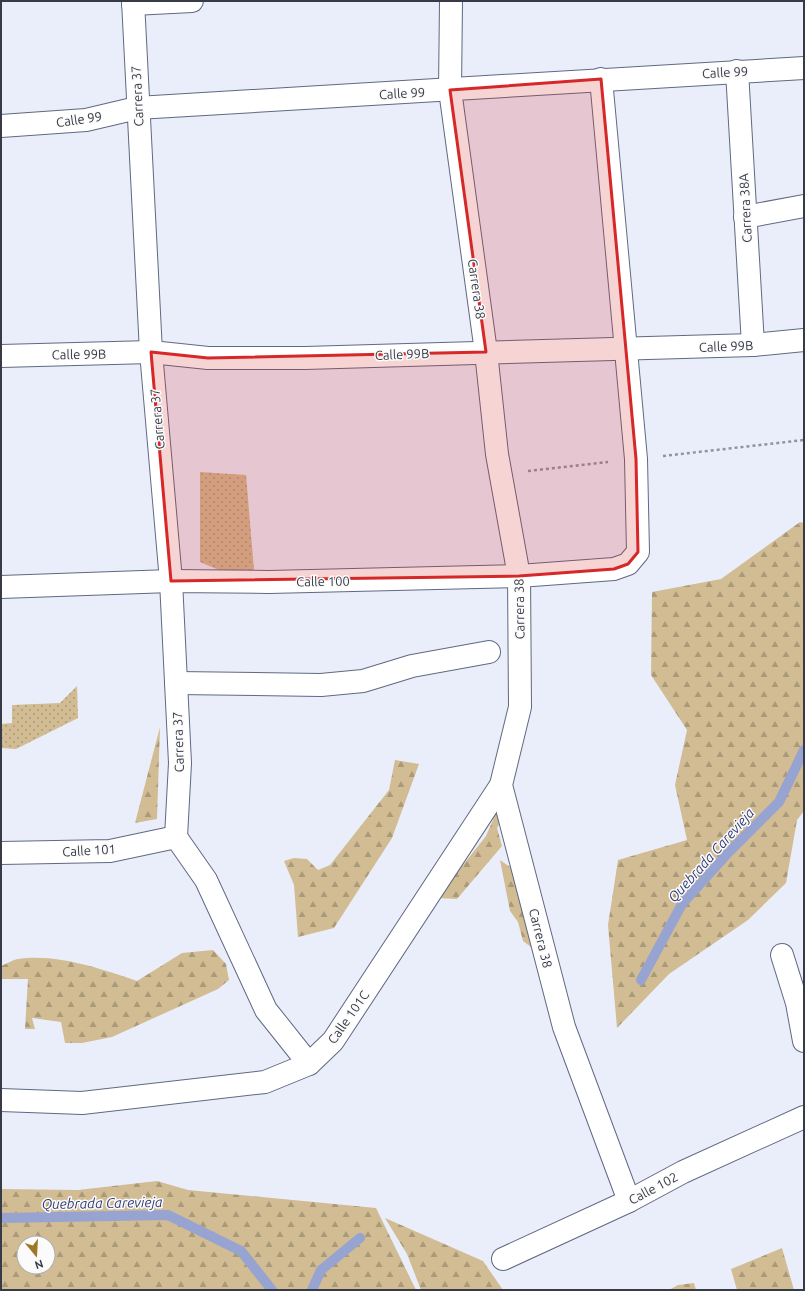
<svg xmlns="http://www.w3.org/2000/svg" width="805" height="1291" viewBox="0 0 805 1291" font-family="Ubuntu,sans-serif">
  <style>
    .forest { fill: url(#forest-firs); fill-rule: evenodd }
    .park { fill: url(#park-dots) }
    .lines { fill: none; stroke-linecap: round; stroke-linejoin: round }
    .stream { stroke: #97a3d0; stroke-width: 10 }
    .minor-casing { stroke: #606883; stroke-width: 24 }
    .path { stroke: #9094a0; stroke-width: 2.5; stroke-dasharray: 3 3; stroke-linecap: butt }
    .minor { stroke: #fff; stroke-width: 22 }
    .marked { fill: #d62828; fill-opacity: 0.2; stroke: #d62828; stroke-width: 3; stroke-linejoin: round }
    .labels { text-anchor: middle; stroke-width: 3; stroke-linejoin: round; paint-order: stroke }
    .street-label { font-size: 13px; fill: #373b47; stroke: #fbfbfb }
    .water-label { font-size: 14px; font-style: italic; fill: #323d76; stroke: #fbfbfb }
  </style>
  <defs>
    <pattern id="forest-firs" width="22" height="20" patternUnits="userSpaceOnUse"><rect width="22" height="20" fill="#d2bc93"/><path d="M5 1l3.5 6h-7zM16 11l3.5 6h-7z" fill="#ab9a7a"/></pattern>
    <pattern id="park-dots" width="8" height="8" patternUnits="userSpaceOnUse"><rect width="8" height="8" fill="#d2bc93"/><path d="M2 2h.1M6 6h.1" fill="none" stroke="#ab9a7a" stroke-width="1.8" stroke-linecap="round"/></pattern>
  </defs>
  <rect width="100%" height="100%" fill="#eaeefa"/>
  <g class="forest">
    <polygon points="800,522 804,523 804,811 797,820 786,883 748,920 669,974 617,1028 608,925 618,860 687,840 675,785 687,730 651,675 652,592 721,579"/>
    <polygon points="160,727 157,819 135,823"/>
    <polygon points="395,760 419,764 392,838 334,928 298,937 294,885 284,861 294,858 307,859 318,870 330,865 389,790"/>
    <polygon points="500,804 504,816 497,828 502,846 457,899 437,898 486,836"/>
    <polygon points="500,860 516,871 528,917 531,947 523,941 518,922 510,911"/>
    <path d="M213,950L226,964L229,980L218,989L112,1037L82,1043H65L61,1022L32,1018L35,1029H25L28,979H1V966C6,964 12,960 18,959C56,953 102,969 137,981L182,953Z"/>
    <path d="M157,1181L188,1190L376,1208L416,1290H1V1189L78,1190ZM24,1243H48V1267H24Z"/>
    <polygon points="385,1218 483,1261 503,1290 421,1290 407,1254"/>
    <polygon points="782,1248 794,1290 737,1290 731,1269"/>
    <polygon points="694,1283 696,1290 669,1290 678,1285"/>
  </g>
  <g class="park">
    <polygon points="200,472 246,475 254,570 240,579 200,562"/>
    <polygon points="77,686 78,718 16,749 1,748 1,724 12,723 12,705 60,703"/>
  </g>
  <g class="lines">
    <g class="stream">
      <polyline points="641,980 682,904 727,854 779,802 804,750"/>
      <polyline points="1,1218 168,1215 241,1251 272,1290"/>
      <polyline points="312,1290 321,1270 360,1238"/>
    </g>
    <defs>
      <g id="minor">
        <polyline points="133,1 151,352 171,581 180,763 176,837"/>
        <polyline points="451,1 450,90 486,352 497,454 519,576 520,707 501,785 564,1027 629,1201"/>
        <polyline points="133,4 192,1"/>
        <polyline points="737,71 753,345"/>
        <polyline points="1,126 86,120 137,108 804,68"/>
        <polyline points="745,217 804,206"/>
        <polyline points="1,356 151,352 208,358 305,358 753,345 804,340"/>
        <polyline points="1,587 171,581 269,582 519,576 614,569 628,564 638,552 636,459 601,79"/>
        <polyline points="176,683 321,685 363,681 412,666 489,652"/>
        <polyline points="176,837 206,880 266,1010 309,1064"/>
        <polyline points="1,853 110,851 176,837"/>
        <polyline points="782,955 797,1003 804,1041"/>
        <polyline points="1,1100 82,1103 265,1082 309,1064 333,1041 501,785"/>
        <polyline points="503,1259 629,1201 683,1172 804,1117"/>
      </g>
    </defs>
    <use href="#minor" class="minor-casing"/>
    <g class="path">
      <polyline points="663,456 804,440"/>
      <polyline points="528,471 608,462"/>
    </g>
    <use href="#minor" class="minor"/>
  </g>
  <path class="marked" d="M601,79L636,459L638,552L628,564L614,569L519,576L171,581L151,352L208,358L486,352L450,90Z"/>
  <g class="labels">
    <g class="street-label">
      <text transform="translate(725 72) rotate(-3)" y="5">Calle 99</text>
      <text transform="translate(402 93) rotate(-3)" y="5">Calle 99</text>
      <text transform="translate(137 96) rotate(-93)" y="5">Carrera 37</text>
      <text transform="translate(79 119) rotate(-8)" y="5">Calle 99</text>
      <text transform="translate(745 208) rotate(-93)" y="5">Carrera 38A</text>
      <text transform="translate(477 289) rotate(82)" y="5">Carrera 38</text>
      <text transform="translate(726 346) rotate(-2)" y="5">Calle 99B</text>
      <text transform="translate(79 354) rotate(-1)" y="5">Calle 99B</text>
      <text transform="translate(402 354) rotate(-2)" y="5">Calle 99B</text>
      <text transform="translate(157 419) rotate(-95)" y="5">Carrera 37</text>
      <text transform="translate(323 581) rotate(-1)" y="5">Calle 100</text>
      <text transform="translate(519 609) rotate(-91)" y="5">Carrera 38</text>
      <text transform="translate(178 742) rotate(-92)" y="5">Carrera 37</text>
      <text transform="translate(89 850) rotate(-3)" y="5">Calle 101</text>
      <text transform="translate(541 938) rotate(76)" y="5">Carrera 38</text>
      <text transform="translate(348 1017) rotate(-55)" y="5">Calle 101C</text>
      <text transform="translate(653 1188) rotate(-28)" y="5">Calle 102</text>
    </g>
    <g class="water-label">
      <text transform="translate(711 855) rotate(-48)" y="5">Quebrada Carevieja</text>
      <text transform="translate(102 1203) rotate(-1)" y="5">Quebrada Carevieja</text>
    </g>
  </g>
  <rect width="805" height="1291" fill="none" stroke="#373b47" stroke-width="4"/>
  <g transform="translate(36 1255) rotate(162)"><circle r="19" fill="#fbfbfb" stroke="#adaeb3"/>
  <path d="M0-3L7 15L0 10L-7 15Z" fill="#9d7925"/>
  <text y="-6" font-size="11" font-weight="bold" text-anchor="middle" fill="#373b47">N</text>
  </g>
</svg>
